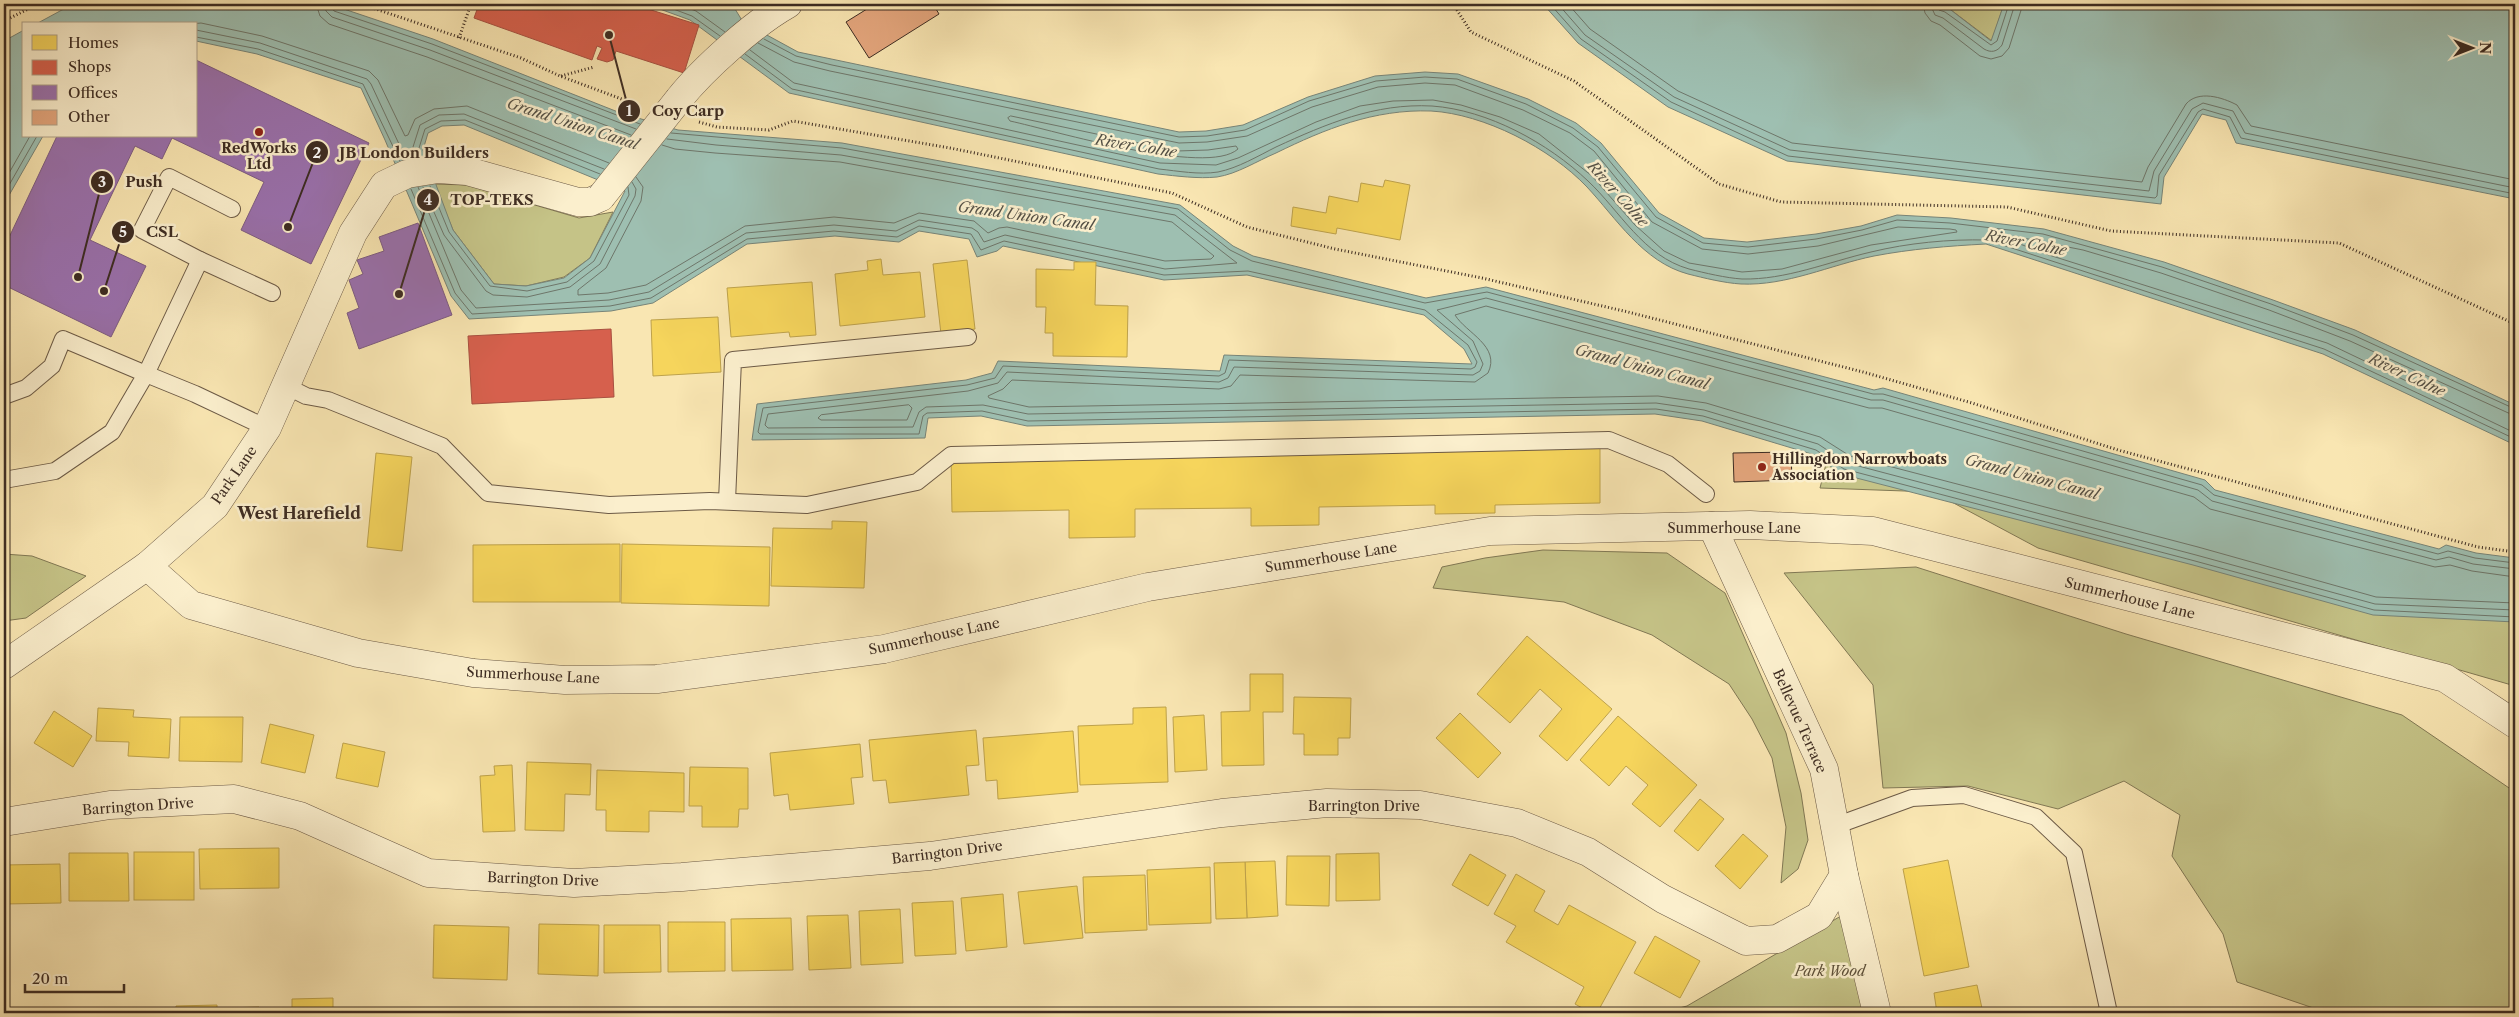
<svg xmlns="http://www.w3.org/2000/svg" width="2519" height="1017" viewBox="0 0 2519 1017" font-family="'Libre Caslon Text',serif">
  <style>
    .green { fill: #c5c387; stroke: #817854 }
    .water { fill: #9ebfb1; stroke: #778478; fill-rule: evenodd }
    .homes { fill: #f6d55c; stroke: #bea24b }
    .shops { fill: #d6604d; stroke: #a85040 }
    .offices { fill: #9970ab; stroke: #7d5c82 }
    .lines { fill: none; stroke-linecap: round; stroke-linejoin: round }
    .shore { stroke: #6e766a; stroke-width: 1 }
    .building { fill: #e3a57c; stroke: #3d2c22 }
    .lane-casing { stroke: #6c5a46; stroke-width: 18 }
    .street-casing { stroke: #6c5a46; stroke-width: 29 }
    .path { stroke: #3d2c22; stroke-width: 3; stroke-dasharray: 1 2.5; stroke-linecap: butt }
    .lane { stroke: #fbefcd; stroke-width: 16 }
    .street { stroke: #fbefcd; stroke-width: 28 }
    .street-bridge-casing { stroke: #6c5a46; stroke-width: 29; stroke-linecap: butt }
    .street-bridge { stroke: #fbefcd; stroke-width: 28 }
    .poi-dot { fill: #8f2418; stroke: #fbefcd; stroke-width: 2 }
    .labels { text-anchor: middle; stroke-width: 5; stroke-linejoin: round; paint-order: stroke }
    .poi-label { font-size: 14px; font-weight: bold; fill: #3d2c22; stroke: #fbefcd }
    .street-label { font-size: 14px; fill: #3d2c22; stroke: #fbefcd }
    .park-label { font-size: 14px; font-style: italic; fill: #5f523b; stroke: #fbefcd }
    .water-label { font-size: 15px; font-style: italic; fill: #555146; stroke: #fbefcd }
    .quarter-label { font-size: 16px; font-weight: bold; fill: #3d2c22; stroke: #fbefcd }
    .leader { fill: none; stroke: #3d2c22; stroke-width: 2 }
    .callout-dot { fill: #3d2c22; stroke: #fbefcd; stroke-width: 2 }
    .mark-label { font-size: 15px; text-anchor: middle; font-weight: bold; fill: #fff }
    .callout-label { font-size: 15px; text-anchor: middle; font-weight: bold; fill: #3d2c22; stroke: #fbefcd; stroke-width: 5; stroke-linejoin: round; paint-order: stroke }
  </style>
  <rect width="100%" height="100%" fill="#f9e6b2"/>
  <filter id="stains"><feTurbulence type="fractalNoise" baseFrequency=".004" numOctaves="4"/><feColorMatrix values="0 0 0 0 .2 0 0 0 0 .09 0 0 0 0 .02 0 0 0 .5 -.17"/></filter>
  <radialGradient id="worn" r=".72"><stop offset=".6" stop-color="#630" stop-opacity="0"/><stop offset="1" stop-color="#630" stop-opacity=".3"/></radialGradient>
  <g class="green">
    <polygon points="1922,4 2004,4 1992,41 1947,7"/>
    <polygon points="434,184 467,185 579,218 613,212 590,258 564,277 526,286 494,284 453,230"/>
    <polygon points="1964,451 2515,604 2515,686 2038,548 1933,492 1820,488 1826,464"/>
    <polygon points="1543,550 1667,553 1725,593 1786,733 1801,793 1808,840 1798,869 1781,883 1786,827 1772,758 1752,719 1729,684 1652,635 1564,602 1433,588 1442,567 1485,558"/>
    <polygon points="4,554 32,556 86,576 26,618 4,621"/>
    <polygon points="1916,567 2126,634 2402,715 2515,792 2515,1013 2328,1013 2237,982 2223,934 2172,856 2180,815 2124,781 2058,809 1968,786 1883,788 1873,685 1784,573"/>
    <polygon points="1858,906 1886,1013 1660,1013 1687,1006"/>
  </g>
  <g class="water">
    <path d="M73,4H329L433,39L618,112L678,130L842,143L1180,205L1233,246L1253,256L1426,298L1486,287L1874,390L1883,388L2205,480L2215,490L2439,549L2446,545L2476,553L2515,558V622L2373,615L2193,565L1841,474L1815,455L1702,421L1655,414L1027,426L981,416L928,418L925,438L752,440L757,404L966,380L992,373L998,361L1220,371L1224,355L1472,364L1464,349L1424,315L1247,275L1164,280L1003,246L997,251L977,257L969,239L919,231L899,242L835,236L747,244L653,303L611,311L469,319L451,296L385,140L361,88L257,54L196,41V24H36ZM464,125L625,191L590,258L564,278L526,286L494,284L453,230L423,150L428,133L442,126Z"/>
    <path d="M646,4H732L743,22L798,52L1179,132L1206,131L1243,125L1308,97L1375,76L1425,72L1458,74L1528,99L1576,123L1601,143L1659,213L1704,238L1747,242L1816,234L1861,226L1897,215L1951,218L2044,229L2164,262L2273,300L2355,330L2515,405V445L2323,354L1986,244C1948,246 1911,249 1874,256C1830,265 1787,286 1741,284C1724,283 1704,278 1688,274C1643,262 1616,218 1587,187C1550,148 1484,114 1431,111C1374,109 1325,129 1276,153C1257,161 1237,174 1217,177C1198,179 1177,176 1158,174L789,93L690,20Z"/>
    <polygon points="1543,4 1922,4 1947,7 1991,41 2004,4 2515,4 2515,199 2236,143 2226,120 2202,114 2164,177 2161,204 1787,161 1668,107 1578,43"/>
    <polygon points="24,30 24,136 43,136 4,204 4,41"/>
  </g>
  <g class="homes">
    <polygon points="1385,180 1410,185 1400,240 1337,228 1336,234 1291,226 1293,207 1326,213 1329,196 1358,202 1361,183 1383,187"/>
    <polygon points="881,259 883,275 920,272 925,317 840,326 835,274 868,270 867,261"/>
    <polygon points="967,260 975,329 941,334 933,264"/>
    <polygon points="1074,262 1096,262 1095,305 1128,306 1127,357 1053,356 1053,333 1045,333 1046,307 1036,307 1036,269 1074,270"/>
    <polygon points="812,282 816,335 790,337 789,332 731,337 727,288"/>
    <polygon points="718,317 721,372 653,376 651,320"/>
    <polygon points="1600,446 1600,503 1495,505 1495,513 1435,514 1435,505 1319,507 1319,525 1251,526 1251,508 1135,509 1135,537 1069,538 1069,510 952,512 951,455"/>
    <polygon points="376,453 412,457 402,551 367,547"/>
    <polygon points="832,521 867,522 864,588 771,586 773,528 832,529"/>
    <polygon points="620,544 620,602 473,602 473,545"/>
    <polygon points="622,544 770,547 769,606 621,603"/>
    <polygon points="1527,636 1612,709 1567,761 1539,736 1562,709 1540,689 1510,723 1477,694"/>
    <polygon points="1250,674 1283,674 1283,712 1263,712 1264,765 1222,766 1221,712 1250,711"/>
    <polygon points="1294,697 1351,698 1350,738 1338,738 1338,755 1304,755 1304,734 1293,734"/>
    <polygon points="1166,707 1168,782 1080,785 1078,726 1133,724 1133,708"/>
    <polygon points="98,708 134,710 133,717 171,719 169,758 128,756 129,742 96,741"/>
    <polygon points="54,711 92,736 73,767 34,743"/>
    <polygon points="1460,713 1501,753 1478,778 1436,738"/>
    <polygon points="1204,715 1207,770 1175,772 1173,717"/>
    <polygon points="1618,716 1697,785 1660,827 1632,804 1648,785 1626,766 1609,786 1580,760"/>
    <polygon points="180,717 243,717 242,762 179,761"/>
    <polygon points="270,724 314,735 305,773 261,763"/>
    <polygon points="976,730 979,765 966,766 969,795 889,803 886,780 873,781 869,740"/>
    <polygon points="1073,731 1078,792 998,799 997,780 986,781 983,738"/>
    <polygon points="343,743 385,752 378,787 336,778"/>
    <polygon points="860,744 863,777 851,778 854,804 790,810 788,794 774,796 770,753"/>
    <polygon points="527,762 591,764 590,795 565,794 564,831 525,830"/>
    <polygon points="512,765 515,831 483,832 480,776 495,775 494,766"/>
    <polygon points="690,767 748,768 748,809 739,809 738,827 702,827 702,806 689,806"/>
    <polygon points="597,770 684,773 684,812 649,811 649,832 606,831 606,810 596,810"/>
    <polygon points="1700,799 1724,819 1698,851 1674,831"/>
    <polygon points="1743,834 1768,856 1740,889 1715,866"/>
    <polygon points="279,848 279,888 200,889 199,849"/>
    <rect x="134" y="852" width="60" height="48"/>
    <polygon points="69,853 128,853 129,901 69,901"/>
    <polygon points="1379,853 1380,900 1336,901 1336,854"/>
    <polygon points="1470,854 1506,875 1488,906 1452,885"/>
    <polygon points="1287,856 1330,856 1329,906 1286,905"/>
    <polygon points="1948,860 1969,967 1924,976 1903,869"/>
    <polygon points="1275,861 1278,916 1247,918 1245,862"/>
    <polygon points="1245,862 1247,918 1216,919 1214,863"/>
    <polygon points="60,864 61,903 4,904 4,865"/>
    <polygon points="1210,867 1211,923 1149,925 1147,870"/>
    <polygon points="1516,874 1545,891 1534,911 1558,925 1569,905 1636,942 1597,1013 1591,1013 1575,1004 1584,987 1506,942 1516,926 1494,914"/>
    <polygon points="1145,875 1147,930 1085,933 1083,877"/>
    <polygon points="1077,886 1083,938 1024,944 1018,892"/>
    <polygon points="1003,894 1007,947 966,951 961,898"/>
    <polygon points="953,901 956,954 915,956 912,903"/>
    <polygon points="900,909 903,963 861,965 859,911"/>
    <polygon points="848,915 851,968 809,970 807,916"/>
    <polygon points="791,918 793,970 732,971 731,919"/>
    <polygon points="668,922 725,922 725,971 668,972"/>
    <polygon points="539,924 599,925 598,976 538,974"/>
    <polygon points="434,925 509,927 507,980 433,978"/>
    <polygon points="604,925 660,925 661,972 604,973"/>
    <polygon points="1655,936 1700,961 1680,998 1634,973"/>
    <polygon points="1977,985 1983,1013 1937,1013 1934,993"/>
    <polygon points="333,998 333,1013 280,1013 292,1012 292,999"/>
    <polygon points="217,1005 217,1013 176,1013 176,1006"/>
    <polygon points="259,1007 259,1013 226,1013 226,1008"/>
  </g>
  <g class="shops">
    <polygon points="479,4 632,4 699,25 684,73 616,51 613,60 607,62 597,59 602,48 597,46 592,60 474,18"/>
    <polygon points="611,329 614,397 472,404 468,336"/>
  </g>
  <g class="offices">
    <polygon points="196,60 369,143 311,264 241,230 264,182 172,138 162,159 135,146 90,240 146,266 111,337 4,285 4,248 57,136 196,136"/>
    <polygon points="418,223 452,315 359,349 347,313 359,308 349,280 363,274 357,260 384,251 379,237"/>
  </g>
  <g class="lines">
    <g class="shore">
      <polyline points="316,4 320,16 329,24 427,57 631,135"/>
      <polyline points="324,4 326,11 332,17 430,50 636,129"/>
      <polyline points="330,4 334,11 432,44 640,124"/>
      <polyline points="660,4 692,16 720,36"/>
      <polyline points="678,4 696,11 725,32"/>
      <polyline points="1550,4 1581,39 1671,102 1788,156 2155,198 2157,196 2159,175 2198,112 2203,109 2230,117 2241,138 2515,194"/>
      <polyline points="1558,4 1585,35 1674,97 1790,150 2149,191 2154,171 2192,109 2203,103 2233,111 2245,133 2515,188"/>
      <path d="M1568,4L1590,29L1678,91L1792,143L2142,182L2148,167L2186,104C2198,90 2222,97 2237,105L2251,126L2515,180"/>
      <polyline points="1923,4 1925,13 1931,21 1940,25 1980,56 1991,59 2002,56 2009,48 2023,4"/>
      <path d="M1930,4L1935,15L1943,18L1984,49C1991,53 1997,52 2002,45L2015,4"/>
      <polyline points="1937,4 1939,10 1945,12 1991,45 1997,41 2009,4"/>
      <polyline points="191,24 201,23 262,36 369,71 378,80 405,136 408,135 415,119 434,109 467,106 609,163"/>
      <polyline points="196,30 260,43 367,79 371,84 406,159"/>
      <polyline points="196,37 258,49 363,84 400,161"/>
      <polyline points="764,39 796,56 832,65 1179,137 1207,136 1245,130 1309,101 1376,81 1425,77 1457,79 1526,104 1573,128 1598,147 1656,217 1703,243 1748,247 1816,239 1862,230 1897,220 1950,223 2043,234 2162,267 2271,304 2353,335 2515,409"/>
      <polyline points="750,50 794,83 1160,163 1216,165 1238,158 1316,122 1360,106 1393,101 1433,100 1461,105 1500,117 1539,134 1592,176 1635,225 1664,251 1689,263 1742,272 1782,269 1871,245 1957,232 1956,230 1950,229 1898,227 1818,246 1748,254 1702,249 1652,222 1594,151 1570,133 1523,110 1455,85 1425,83 1378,87 1312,107 1247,136 1207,142 1179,143 830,71 794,62 758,43"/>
      <path d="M745,54L792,89L1159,169C1178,171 1199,175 1218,172C1238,168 1258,156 1276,147C1326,124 1375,103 1432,106C1488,110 1548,143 1588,181C1620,211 1643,256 1689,269C1705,273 1726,278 1742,279C1786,280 1828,262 1871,252C1908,243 1949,239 1987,240L2324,349L2515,439"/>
      <path d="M1011,116L1177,151L1208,150L1236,146L1238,149C1207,177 1052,130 1010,121L1008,118Z"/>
      <polyline points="671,133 842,148 1178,209 1230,250 1252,261 1425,303 1487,292 1873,394 1883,394 2202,485 2214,495 2438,554 2448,551 2475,558 2515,563"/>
      <polyline points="420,157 419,148 425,129 441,121 465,120 600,174"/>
      <polyline points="414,158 413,147 420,125 439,115 464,114 604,169"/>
      <polyline points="636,177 643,187 641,201 606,268 578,290 578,295 608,293 646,285 745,226 834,217 894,223 919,213 974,221 988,233 999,228 1007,227 1165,261 1211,259 1214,256 1172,222 840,162 715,153 675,149 662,145"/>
      <polyline points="4,182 30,136"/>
      <polyline points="430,186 449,232 490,286 527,291 567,282 594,261 629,195 628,187"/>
      <polyline points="418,187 461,290 476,308 609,300 649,292 746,233 834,225 896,231 919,220 972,228 978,232 984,242 1005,235 1165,269 1237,263 1175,215 841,155 716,145 667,139"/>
      <polyline points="423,187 444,235 486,291 493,295 527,297 570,287 600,264 635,196 636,189 632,182"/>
      <polyline points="411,189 455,293 472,314 610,306 651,298 747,239 834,231 897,237 919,226 971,234 981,250 1004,241 1164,275 1248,271 1425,310 1468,345 1477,362 1475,367 1471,369 1229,360 1225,373 1219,376 1003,366 995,378 967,385 763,408 758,432 760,434 919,434 923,416 927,413 982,411 1028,421 1656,409 1703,416 1816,450 1844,469 2195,561 2374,610 2515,617"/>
      <polyline points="4,194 37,136"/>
      <polygon points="909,405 912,408 907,420 821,420 818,418 821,415"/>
      <polyline points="2515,416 2350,341 2269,310 2161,273 2083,250 2013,236 2011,238 2012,241 2049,255 2327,343 2515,433"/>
      <polyline points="2515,569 2473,564 2449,557 2436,560 2212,501 2198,490 1883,400 1871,400 1486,298 1437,310 1473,341 1483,364 1480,371 1473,375 1234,367 1228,378 1219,382 1007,372 998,383 968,391 768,414 765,425 768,428 913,427 919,412 926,407 983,405 1028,414 1656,403 1704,410 1818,444 1847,463 2196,555 2375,604 2515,610"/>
      <path d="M2515,577L2472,571L2450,565L2435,567L2210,509L2194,497L1882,408H1869L1486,306L1455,315C1466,333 1501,346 1488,373L1475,382L1240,375L1231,386L1219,389L1012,380L1003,389L988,396L989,398L1029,407L1658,396L1706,403L1820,437L1850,456L2198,547L2376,597L2515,603"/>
    </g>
  </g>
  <g class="building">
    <polygon points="875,4 933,4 939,14 869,58 846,22"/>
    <polygon points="1791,452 1792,480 1734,482 1733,453"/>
  </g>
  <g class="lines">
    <defs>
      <g id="lane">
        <polyline points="200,260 142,230 169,177 232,209"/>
        <polyline points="286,386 306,396 328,400 442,446 488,493 609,505 710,501 807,505 917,482 951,455 1609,440 1668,464 1706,494"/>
        <polyline points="4,396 26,388 52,366 63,339 146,374 200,260 272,293"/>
        <polyline points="4,480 55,471 112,432 146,374 195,394 267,428"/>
        <polyline points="727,501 733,360 968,337"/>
        <polyline points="1835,826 1912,798 1964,795 2036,817 2074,853 2109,1013"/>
      </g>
      <g id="street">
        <path d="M679,99C703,69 754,23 788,4"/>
        <polyline points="1712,526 1824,769 1844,875 1877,1013"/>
        <polyline points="147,566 191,605 358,653 473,673 565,680 657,679 884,649 1148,587 1490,531 1750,525 1873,531 2445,678 2515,724"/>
        <polyline points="4,665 147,566 215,506 267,428 353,233 384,185 407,174 438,169 467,171 578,202 590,202 601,197"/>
        <polyline points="4,822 110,805 234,799 300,816 428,873 574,883 682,877 930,856 1222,813 1327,803 1420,805 1517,823 1588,852 1663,899 1746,941 1777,939 1819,916 1844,875"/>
      </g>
    </defs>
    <use href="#lane" class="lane-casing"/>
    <use href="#street" class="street-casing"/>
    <g class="path">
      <polyline points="361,4 521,58 560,76 635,104"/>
      <polyline points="1453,4 1471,32 1574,81 1719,184 1781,202 2007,207 2111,231 2339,243 2515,324"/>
      <polyline points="4,21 38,4"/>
      <polyline points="459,38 471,4"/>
      <polyline points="561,76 594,67"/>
      <polyline points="699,122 717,127 769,130 793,121 950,148 1172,193 1247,227 1335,249 1482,278 1628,312 1863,372 1972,403 2118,450 2478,547 2515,552"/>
    </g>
    <use href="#lane" class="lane"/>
    <use href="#street" class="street"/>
    <defs>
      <polyline id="street-bridge" points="601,197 679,99"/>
    </defs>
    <use href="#street-bridge" class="street-bridge-casing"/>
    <use href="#street-bridge" class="street-bridge"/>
  </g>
  <g class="poi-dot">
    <circle cx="259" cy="132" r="5"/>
    <circle cx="1762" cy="467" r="5"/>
  </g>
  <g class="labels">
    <g class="poi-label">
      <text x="259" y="153">RedWorks<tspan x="259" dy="16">Ltd</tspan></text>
      <text x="1772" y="464" text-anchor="start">Hillingdon Narrowboats<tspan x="1772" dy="16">Association</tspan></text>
    </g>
    <g class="street-label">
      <text transform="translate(234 475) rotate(-55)" y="5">Park Lane</text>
      <text x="1734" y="533">Summerhouse Lane</text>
      <text transform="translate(1331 557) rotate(-9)" y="5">Summerhouse Lane</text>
      <text transform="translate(2130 598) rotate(14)" y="5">Summerhouse Lane</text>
      <text transform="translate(934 636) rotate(-12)" y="5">Summerhouse Lane</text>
      <text transform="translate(533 675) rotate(3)" y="5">Summerhouse Lane</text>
      <text transform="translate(1800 721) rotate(66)" y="5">Bellevue Terrace</text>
      <text transform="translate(138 806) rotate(-4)" y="5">Barrington Drive</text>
      <text x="1364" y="811">Barrington Drive</text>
      <text transform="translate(947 852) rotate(-7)" y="5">Barrington Drive</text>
      <text transform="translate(543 879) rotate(2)" y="5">Barrington Drive</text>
    </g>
    <g class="park-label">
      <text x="1830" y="976">Park Wood</text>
    </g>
    <g class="water-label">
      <text transform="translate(573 124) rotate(18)" y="5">Grand Union Canal</text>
      <text transform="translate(1136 146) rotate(9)" y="5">River Colne</text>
      <text transform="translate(1618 194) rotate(48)" y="5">River Colne</text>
      <text transform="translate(1026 216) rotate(8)" y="5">Grand Union Canal</text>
      <text transform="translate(2026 243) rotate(11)" y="5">River Colne</text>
      <text transform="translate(1642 367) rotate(15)" y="5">Grand Union Canal</text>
      <text transform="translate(2407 375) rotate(25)" y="5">River Colne</text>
      <text transform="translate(2032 477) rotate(15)" y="5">Grand Union Canal</text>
    </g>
    <g class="quarter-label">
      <text x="299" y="519">West Harefield</text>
    </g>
  </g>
  <path class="leader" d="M609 35L629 111M288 227L317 152M78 277L102 182M399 294L428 200M104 291L123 232"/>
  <g class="callout-dot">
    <circle cx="609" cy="35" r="5"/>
    <circle cx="288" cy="227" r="5"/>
    <circle cx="78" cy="277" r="5"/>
    <circle cx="399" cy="294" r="5"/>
    <circle cx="104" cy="291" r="5"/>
    <circle cx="629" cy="111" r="12"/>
    <circle cx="317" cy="152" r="12"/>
    <circle cx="102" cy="182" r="12"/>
    <circle cx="428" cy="200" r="12"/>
    <circle cx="123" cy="232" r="12"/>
  </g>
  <g class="mark-label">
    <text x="629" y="116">1</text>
    <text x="317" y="158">2</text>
    <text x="102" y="187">3</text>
    <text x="428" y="205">4</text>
    <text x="123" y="237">5</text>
  </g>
  <g class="callout-label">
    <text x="688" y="116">Coy Carp</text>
    <text x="414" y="158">JB London Builders</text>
    <text x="144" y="187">Push</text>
    <text x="492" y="205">TOP-TEKS</text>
    <text x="162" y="237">CSL</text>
  </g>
  <rect width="2519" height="1017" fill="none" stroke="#f9e6b2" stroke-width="20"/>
  <rect x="5" y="5" width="2509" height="1007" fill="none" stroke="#3d2c22" stroke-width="2.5"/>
  <rect x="10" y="10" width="2499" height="997" fill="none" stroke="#3d2c22"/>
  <rect x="22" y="22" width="175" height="115" fill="#fbefcd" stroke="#afa189"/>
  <rect x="32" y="35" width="25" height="15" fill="#f6d55c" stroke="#afa189"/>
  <text x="68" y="48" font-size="15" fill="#3d2c22">Homes</text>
  <rect x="32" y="60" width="25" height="15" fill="#d6604d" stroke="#afa189"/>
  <text x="68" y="72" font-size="15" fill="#3d2c22">Shops</text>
  <rect x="32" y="85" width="25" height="15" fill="#9970ab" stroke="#afa189"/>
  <text x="68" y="98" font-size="15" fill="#3d2c22">Offices</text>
  <rect x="32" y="110" width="25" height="15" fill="#e3a57c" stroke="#afa189"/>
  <text x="68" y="122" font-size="15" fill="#3d2c22">Other</text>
  <g transform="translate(2472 48) rotate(90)" stroke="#fbefcd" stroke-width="4" paint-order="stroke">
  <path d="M0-4L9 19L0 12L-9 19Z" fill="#3d2c22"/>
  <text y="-8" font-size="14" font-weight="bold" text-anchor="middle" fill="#3d2c22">N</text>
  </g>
  <path d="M25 984v8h99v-8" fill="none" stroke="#3d2c22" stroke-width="2.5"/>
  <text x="32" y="984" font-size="15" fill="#3d2c22" stroke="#fbefcd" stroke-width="4" paint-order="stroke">20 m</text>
  <rect width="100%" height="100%" filter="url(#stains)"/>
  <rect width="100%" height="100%" fill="url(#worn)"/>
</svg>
